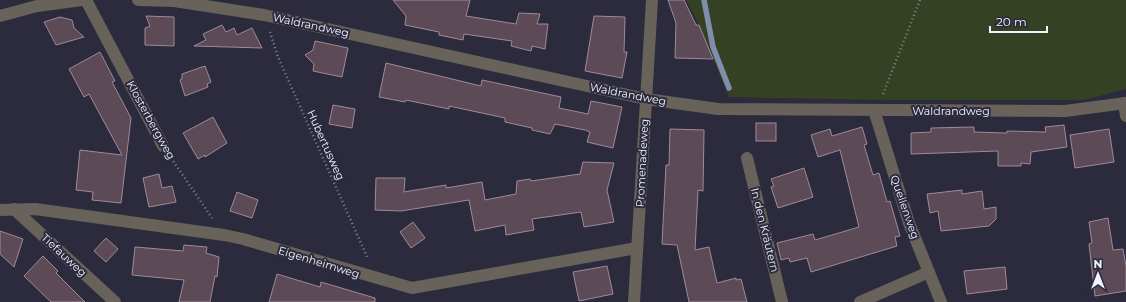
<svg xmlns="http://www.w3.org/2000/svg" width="1126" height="302" viewBox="0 0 1126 302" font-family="Montserrat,sans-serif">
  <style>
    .green { fill: #354123 }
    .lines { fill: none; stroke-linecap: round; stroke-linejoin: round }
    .stream { stroke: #808eae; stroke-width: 5.5 }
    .building { fill: #5c4a57; stroke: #9f8a99 }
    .path { stroke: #848494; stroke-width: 2.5; stroke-dasharray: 1 3; stroke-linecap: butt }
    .minor { stroke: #68625a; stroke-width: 12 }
    .labels { text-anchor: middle; stroke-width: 4; stroke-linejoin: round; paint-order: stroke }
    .street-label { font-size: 11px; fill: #f2f3ff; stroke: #2b2b3d }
  </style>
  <rect width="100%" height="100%" fill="#2b2b3d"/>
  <polygon class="green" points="686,0 1126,0 1126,89 1084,100 878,100 729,97 699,25"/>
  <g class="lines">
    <polyline class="stream" points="704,0 713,47 729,88"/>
  </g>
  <g class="building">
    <polygon points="393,0 470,0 466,16 516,24 519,13 540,14 537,24 548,24 545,49 532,46 531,51 511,46 512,41 464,34 463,40 439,35 439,32 405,25 406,16"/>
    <polygon points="668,0 684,0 696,25 699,25 713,59 675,58 676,23"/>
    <polygon points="146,16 174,17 174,46 145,45 145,28 150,26"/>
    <polygon points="594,16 625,17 624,52 627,52 622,78 585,71"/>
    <polygon points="60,17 72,20 74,28 84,37 56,45 44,22"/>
    <polygon points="222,25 226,32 234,28 237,35 252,28 262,48 194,46 206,40 203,34"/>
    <polygon points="315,41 348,48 342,77 313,71 314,64 305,55 313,50"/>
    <polygon points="100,52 115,81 112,82 131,118 121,203 92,200 93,192 76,190 80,150 122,155 89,94 84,97 69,69"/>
    <polygon points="386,63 481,86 482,80 561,97 559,108 588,114 591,101 622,107 613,148 587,142 590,132 585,130 555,124 550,134 532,130 532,128 505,122 505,118 449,106 449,109 406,100 405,102 379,97"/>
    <polygon points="205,66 211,82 207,84 208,87 185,96 180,80 182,79 182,74"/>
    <polygon points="333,105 355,109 352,128 329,124"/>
    <polygon points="213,117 227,143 205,157 205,155 198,159 183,133"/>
    <rect x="756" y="123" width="20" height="18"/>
    <polygon points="1064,125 1067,147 1031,152 1030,164 1021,163 1021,166 998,166 998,151 911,154 911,133 931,132 931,128 974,127 974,132 1007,133 1007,131 1046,132 1045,127"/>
    <polygon points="862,127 867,144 864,145 873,175 879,173 887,202 890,201 900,236 895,237 897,246 811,272 807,258 790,262 789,258 781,260 777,243 813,234 815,240 859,227 840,150 818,157 811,135 830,129 832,136"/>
    <polygon points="670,129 704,130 703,191 698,190 695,250 709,247 717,283 736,278 736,280 741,279 747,302 689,302 677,245 662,244 666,165 669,165"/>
    <polygon points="1109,129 1114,162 1075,168 1070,135"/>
    <polygon points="583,162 614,163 607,190 614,222 584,227 581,212 532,219 534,230 506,235 505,225 475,231 469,200 401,211 375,210 376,178 405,178 404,192 446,185 446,188 482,182 485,200 516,194 517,181 530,179 531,181 580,174"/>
    <polygon points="804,168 813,197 778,208 771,187 774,186 771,179"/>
    <polygon points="159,174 162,188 172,186 176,202 149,207 143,178"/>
    <polygon points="962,190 962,194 982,191 984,209 996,207 996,219 989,226 941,231 938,211 930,213 927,194"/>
    <polygon points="237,192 258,200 252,218 230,211"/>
    <polygon points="1108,218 1113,250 1123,249 1126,266 1126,291 1095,296 1089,244 1092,243 1089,222"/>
    <polygon points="413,222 425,238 411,248 400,232"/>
    <polygon points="0,231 23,239 14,267 0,254"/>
    <polygon points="106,238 118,249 106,262 94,251"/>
    <polygon points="184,245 207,247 206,253 219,257 217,277 215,276 210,302 179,302 184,280 132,275 135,247 183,251"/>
    <polygon points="43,256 58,271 56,273 85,302 51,302 24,276"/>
    <polygon points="607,266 613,294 579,301 573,272"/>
    <polygon points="1005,267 1007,289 967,294 964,271"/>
    <polygon points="277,274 320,287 321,282 375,298 375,302 269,302"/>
  </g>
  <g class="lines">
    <g class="path">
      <polyline points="270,32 278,57 368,259"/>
      <polyline points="883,94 920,0"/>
      <polyline points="171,158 212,218"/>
    </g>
    <g class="minor">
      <polyline points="86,0 163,146"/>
      <polyline points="138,0 174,1 264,15 646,99 718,109 1065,111 1126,103"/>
      <polyline points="0,16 37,6 82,0"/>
      <polyline points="1124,103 1126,116"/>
      <polyline points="874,110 909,223 941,302"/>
      <polyline points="747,158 782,302"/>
      <polyline points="14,209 115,302"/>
      <polyline points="0,210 35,209 224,235 243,239 412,288 637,248"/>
      <polyline points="634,302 652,0"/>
      <polyline points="860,302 929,272"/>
    </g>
  </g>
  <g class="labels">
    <g class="street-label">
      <text transform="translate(311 25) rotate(12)" y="4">Waldrandweg</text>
      <text transform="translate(628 94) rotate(11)" y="4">Waldrandweg</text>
      <text x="951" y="115">Waldrandweg</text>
      <text transform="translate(151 120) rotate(61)" y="4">Klosterbergweg</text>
      <text transform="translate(326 145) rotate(66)" y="4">Hubertusweg</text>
      <text transform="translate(642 163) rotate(-87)" y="4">Promenadeweg</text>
      <text transform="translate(905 207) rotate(71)" y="4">Quellenweg</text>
      <text transform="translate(765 230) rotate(76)" y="4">In den Kräutern</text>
      <text transform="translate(64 255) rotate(43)" y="4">Tiefauweg</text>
      <text transform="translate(319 262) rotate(17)" y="4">Eigenheimweg</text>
    </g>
  </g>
  <g transform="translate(1098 274)" stroke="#2b2b3d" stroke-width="3" paint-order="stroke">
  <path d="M0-3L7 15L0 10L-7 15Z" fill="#f2f3ff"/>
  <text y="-6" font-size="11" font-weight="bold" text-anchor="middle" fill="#f2f3ff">N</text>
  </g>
  <path d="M990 26v6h57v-6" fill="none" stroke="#f2f3ff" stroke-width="2"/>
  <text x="996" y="26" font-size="12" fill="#f2f3ff" stroke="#2b2b3d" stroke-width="3" paint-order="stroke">20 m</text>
</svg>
